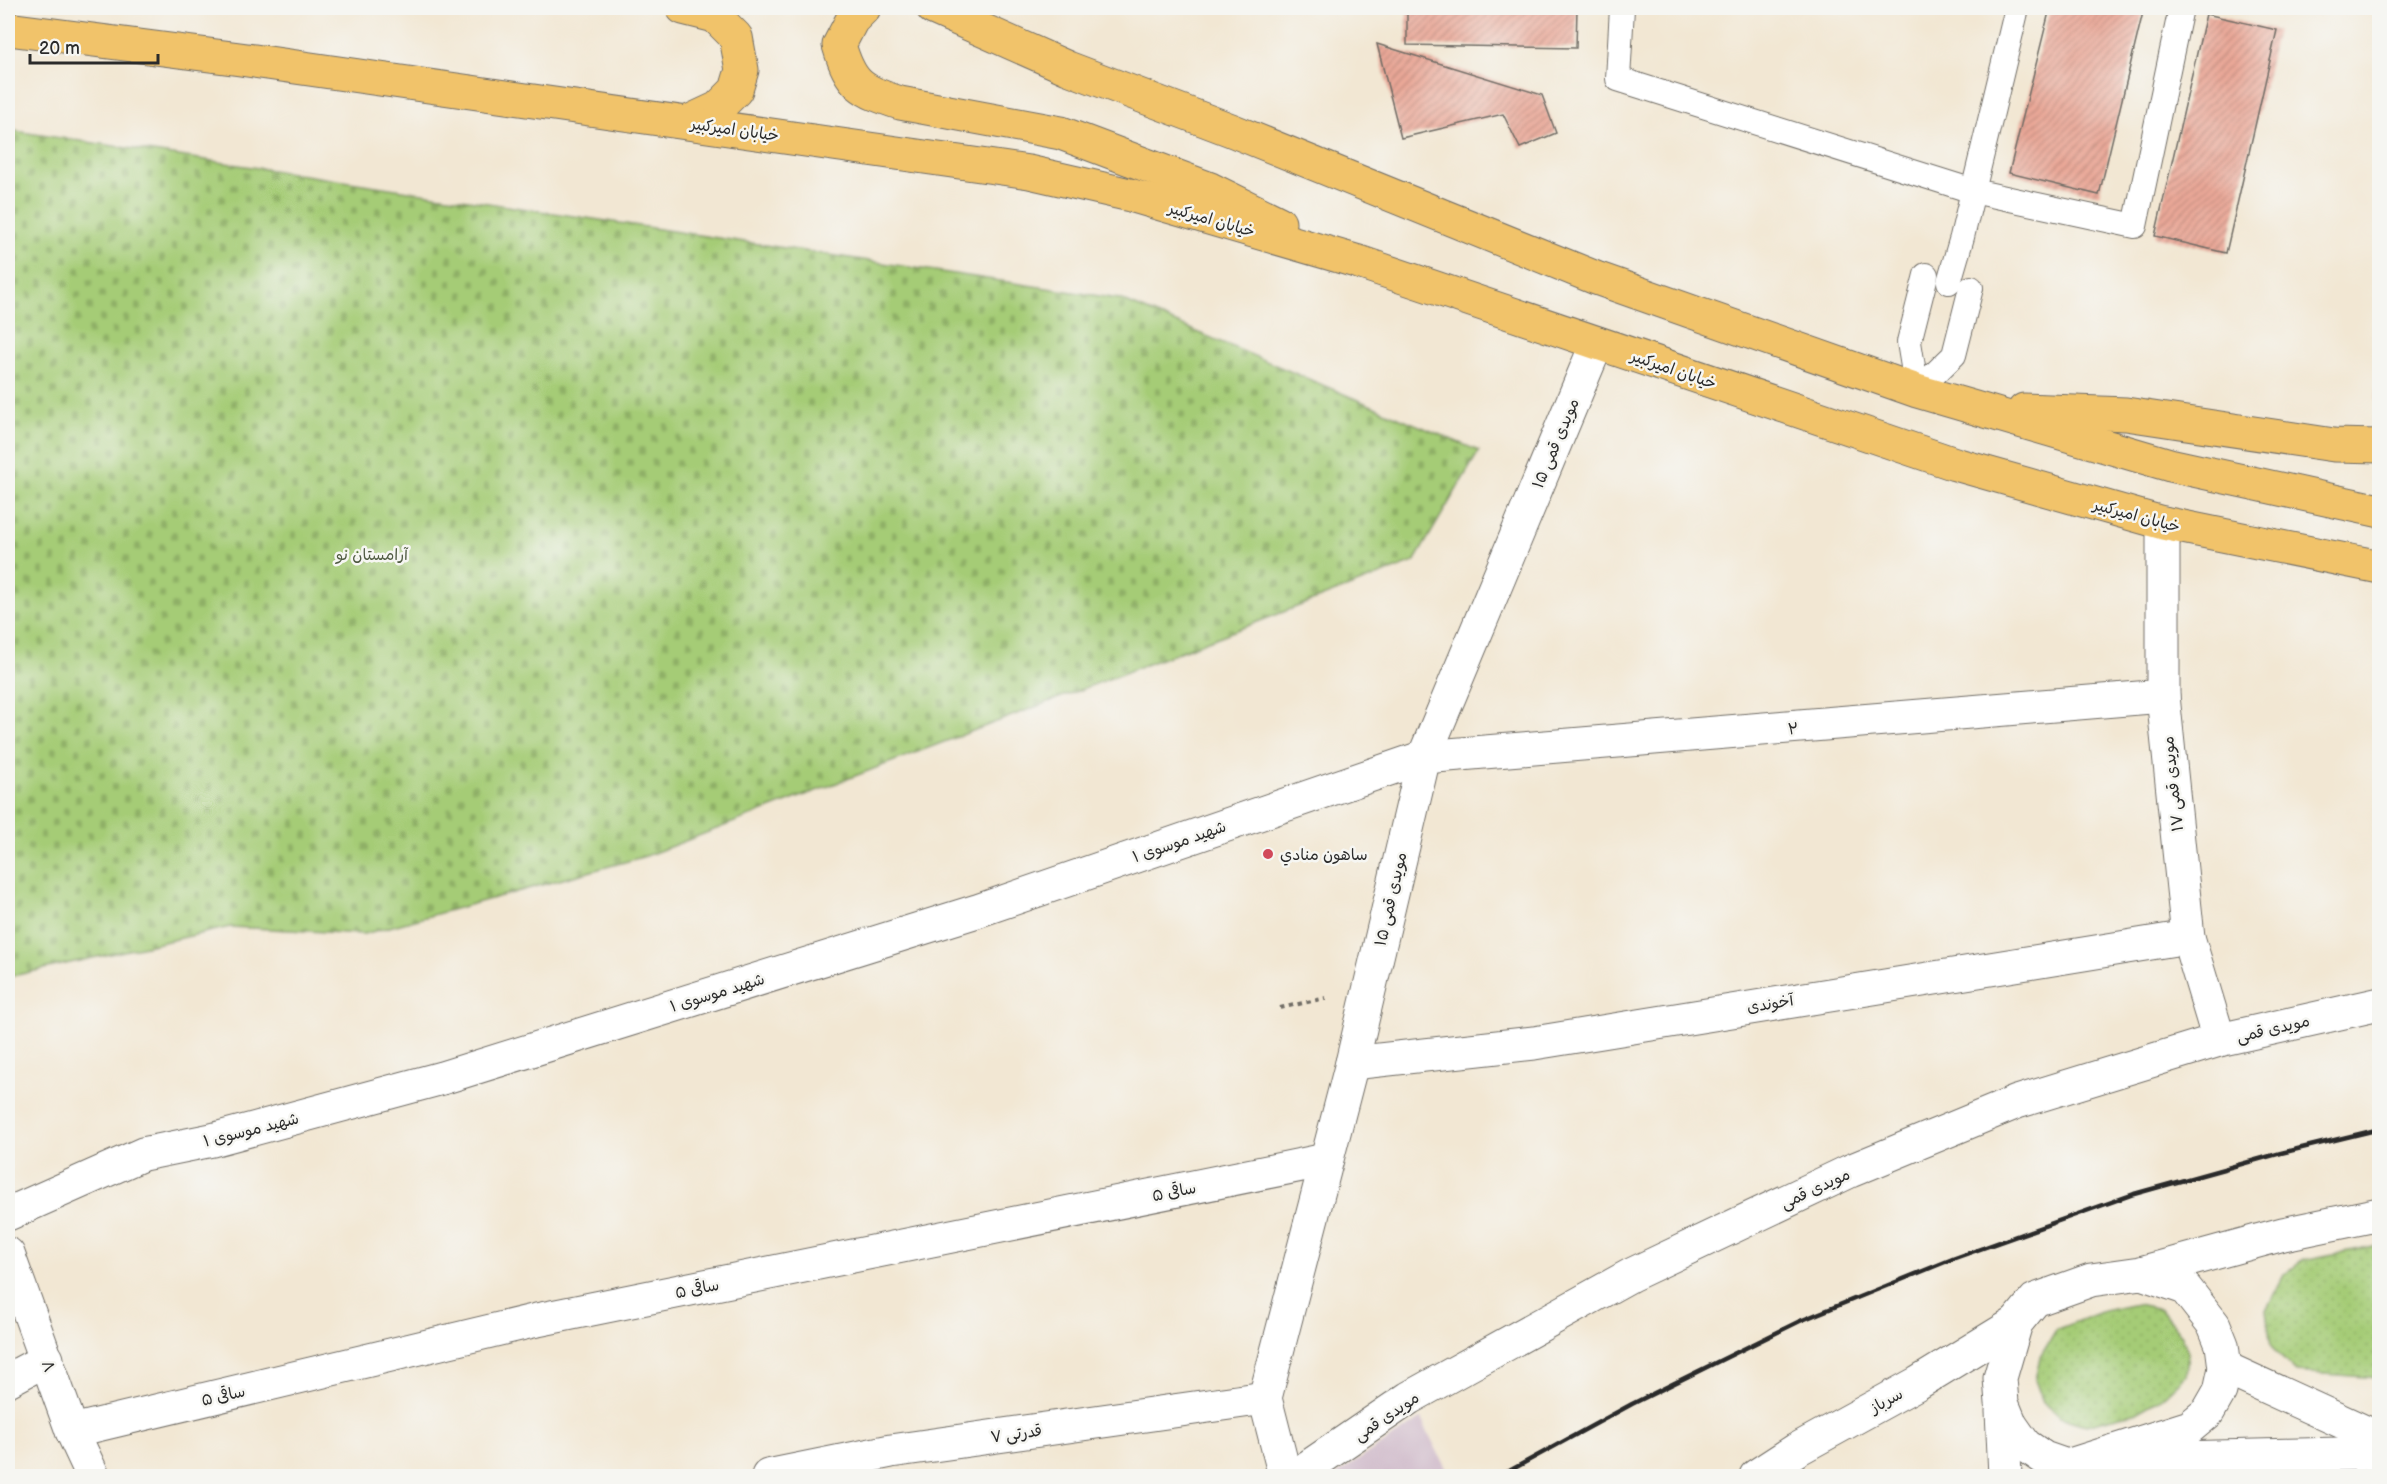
<svg xmlns="http://www.w3.org/2000/svg" width="2387" height="1484" viewBox="0 0 2387 1484" font-family="'Balsamiq Sans','Playpen Sans Arabic',sans-serif">
  <style>
    .industrial { fill: #d1bdcc }
    .grass { fill: url(#grass-dots); stroke: #687c50; stroke-width: 1.5 }
    .cemetery { fill: url(#cemetery-stones); stroke: #687c50; stroke-width: 1.5 }
    .building { fill: url(#building-hatch) }
    .lines { fill: none; stroke-linecap: round; stroke-linejoin: round }
    .service-casing { stroke: #716d66; stroke-width: 26 }
    .minor-casing { stroke: #716d66; stroke-width: 35 }
    .tertiary-casing { stroke: #716d66; stroke-width: 35 }
    .primary-casing { stroke: #716d66; stroke-width: 35 }
    .path { stroke: #716d66; stroke-width: 4; stroke-dasharray: 4.5 4.5; stroke-linecap: butt }
    .service { stroke: #fff; stroke-width: 24 }
    .minor { stroke: #fff; stroke-width: 33 }
    .tertiary { stroke: #fff; stroke-width: 33 }
    .primary { stroke: #f1c36a; stroke-width: 33 }
    .rail { stroke: #2b2b2b; stroke-width: 4.5 }
    .poi-dot { fill: #d1495b; stroke: #f6f6f2; stroke-width: 2 }
    .labels { text-anchor: middle; stroke-width: 5; stroke-linejoin: round; paint-order: stroke }
    .street-label { font-size: 16px; fill: #2b2b2b; stroke: #f6f6f2 }
    .park-label { font-size: 16px; fill: #505b42; stroke: #f6f6f2 }
    .poi-label { font-size: 16px; fill: #2b2b2b; stroke: #f6f6f2; text-anchor: start }
  </style>
  <defs>
    <pattern id="grass-dots" width="8" height="8" patternUnits="userSpaceOnUse" patternTransform="scale(1.5)"><rect width="8" height="8" fill="#a5cc76"/><path d="M2 2h.1M6 6h.1" fill="none" stroke="#8eaf66" stroke-width="1.8" stroke-linecap="round"/></pattern>
    <pattern id="cemetery-stones" width="16" height="16" patternUnits="userSpaceOnUse" patternTransform="scale(1.5)"><rect width="16" height="16" fill="#a5cc76"/><path d="M2 7V4a2 2 0 0 1 4 0v3zM10 15v-3a2 2 0 0 1 4 0v3z" fill="#8eaf66"/></pattern>
    <pattern id="building-hatch" width="6" height="6" patternUnits="userSpaceOnUse" patternTransform="scale(1.5)"><rect width="6" height="6" fill="#eaa898"/><path d="M-1 1l2-2M0 6l6-6M5 7l2-2" fill="none" stroke="#be897c"/></pattern>
  </defs>
  <rect width="100%" height="100%" fill="#f6f6f2"/>
  <filter id="ink" filterUnits="userSpaceOnUse"><feTurbulence type="fractalNoise" baseFrequency=".0167" numOctaves="2"/><feDisplacementMap in="SourceGraphic" scale="12" xChannelSelector="R" yChannelSelector="G"/><feConvolveMatrix kernelMatrix="1 2 1 2 8 2 1 2 1" color-interpolation-filters="sRGB"/></filter>
  <filter id="wash" filterUnits="userSpaceOnUse"><feTurbulence type="fractalNoise" baseFrequency=".008" numOctaves="4" result="noise"/><feDisplacementMap in="SourceGraphic" scale="24" xChannelSelector="R" yChannelSelector="G"/><feGaussianBlur stdDeviation="1.35" result="paint"/><feColorMatrix in="noise" values="0 0 0 0 0 0 0 0 0 0 0 0 0 0 0 0 0 1.4 0 .05"/><feComposite in="paint" operator="in"/></filter>
  <g filter="url(#wash)">
    <rect width="100%" height="100%" fill="#f2e7d3"/>
    <polygon class="industrial" points="1421,1419 1450,1476 1334,1476"/>
    <g class="grass">
      <polygon points="2379,1245 2379,1378 2296,1372 2271,1347 2266,1310 2284,1275 2303,1260"/>
      <polygon points="2137,1304 2160,1309 2182,1336 2188,1352 2186,1375 2163,1397 2137,1412 2086,1425 2060,1417 2043,1402 2035,1380 2040,1357 2057,1329 2104,1311"/>
    </g>
    <polygon class="cemetery" points="8,130 1119,299 1479,451 1414,562 646,856 364,934 230,927 8,977"/>
    <g id="blocks">
      <g class="building">
        <polygon points="1407,8 1577,8 1576,48 1407,45"/>
        <polygon points="2050,8 2144,8 2099,195 2009,173"/>
        <polygon points="2206,14 2277,30 2226,253 2155,236"/>
        <polygon points="1377,44 1542,95 1556,133 1520,148 1503,114 1401,138"/>
        <polygon points="2378,366 2380,366 2380,402 2375,401"/>
      </g>
    </g>
  </g>
  <g filter="url(#ink)">
    <use href="#blocks" fill-opacity="0" stroke="#716d66" stroke-width="1.5"/>
    <g class="lines">
      <defs>
        <g id="service">
          <polyline points="1622,8 1618,79 1973,191 2135,226 2181,8"/>
          <polyline points="1949,282 1962,237 2017,8"/>
          <polyline points="1917,391 1954,355 1971,288"/>
          <polyline points="1917,391 1909,342 1926,275"/>
        </g>
        <g id="minor">
          <polyline points="2163,523 2163,696 2188,937 2219,1040"/>
          <polyline points="1352,1063 1534,1043 2188,937"/>
          <polyline points="8,1214 143,1154 212,1140 442,1078 977,911 1424,757 2163,696"/>
          <polyline points="8,1254 72,1431 93,1476"/>
          <polyline points="2225,1368 2380,1439"/>
          <polyline points="8,1380 47,1359"/>
          <polyline points="72,1431 537,1320 1326,1160"/>
          <polyline points="2099,1460 2380,1453"/>
          <polyline points="768,1476 891,1451 1265,1398"/>
          <polyline points="1285,1476 1265,1398 1352,1063 1424,757 1597,343"/>
          <polyline points="1756,1476 1796,1450 1918,1383 2016,1323"/>
        </g>
        <g id="tertiary">
          <polyline points="2141,1273 2185,1288 2214,1325 2222,1345 2225,1368 2220,1391 2208,1412 2190,1427 2067,1466 2044,1458 2025,1445 2011,1425 2002,1403 2000,1378 2016,1323 2035,1300 2091,1280 2141,1273 2283,1234 2380,1214"/>
          <polyline points="2002,1411 2005,1476"/>
          <polyline points="1295,1476 1409,1398 1631,1275 1850,1171 2017,1102 2219,1040 2380,1004"/>
        </g>
        <g id="primary">
          <polyline points="683,8 715,16 736,37 742,70 736,90 718,108 688,122"/>
          <path d="M864,8L852,20L839,45C851,86 861,90 900,103L1061,133L1210,189L1279,223"/>
          <polyline points="933,8 1068,68 1231,130 1596,278 1917,391 2170,465 2380,511"/>
          <polyline points="8,29 240,59 1029,172 1130,195 1359,262 1955,464 2163,523 2380,567"/>
          <polyline points="2024,410 2126,414 2334,445 2380,446"/>
        </g>
      </defs>
      <use href="#service" class="service-casing"/>
      <use href="#minor" class="minor-casing"/>
      <use href="#tertiary" class="tertiary-casing"/>
      <use href="#primary" class="primary-casing"/>
      <polyline class="path" points="1280,1008 1326,998"/>
      <use href="#service" class="service"/>
      <use href="#minor" class="minor"/>
      <use href="#tertiary" class="tertiary"/>
      <use href="#primary" class="primary"/>
      <polyline class="rail" points="1500,1476 1632,1404 1800,1321 1955,1258 2134,1194 2281,1153 2380,1129"/>
    </g>
  </g>
  <circle class="poi-dot" cx="1268" cy="854" r="6"/>
  <g class="labels">
    <g class="street-label">
      <text transform="translate(735 129) rotate(8)" y="6">خیابان امیرکبیر</text>
      <text transform="translate(1212 219) rotate(16)" y="6">خیابان امیرکبیر</text>
      <text transform="translate(1674 369) rotate(19)" y="6">خیابان امیرکبیر</text>
      <text transform="translate(1555 443) rotate(-67)" y="6">مویدی قمی ۱۵</text>
      <text transform="translate(2137 515) rotate(15)" y="6">خیابان امیرکبیر</text>
      <text transform="translate(1793 728) rotate(-5)" y="6">۲</text>
      <text transform="translate(2172 784) rotate(-96)" y="6">مویدی قمی ۱۷</text>
      <text transform="translate(1179 841) rotate(-19)" y="6">شهید موسوی ۱</text>
      <text transform="translate(1390 899) rotate(-77)" y="6">مویدی قمی ۱۵</text>
      <text transform="translate(717 992) rotate(-17)" y="6">شهید موسوی ۱</text>
      <text transform="translate(1770 1003) rotate(-9)" y="6">آخوندی</text>
      <text transform="translate(2273 1028) rotate(-13)" y="6">مویدی قمی</text>
      <text transform="translate(251 1129) rotate(-14)" y="6">شهید موسوی ۱</text>
      <text transform="translate(1815 1188) rotate(-25)" y="6">مویدی قمی</text>
      <text transform="translate(1174 1191) rotate(-11)" y="6">ساقی ۵</text>
      <text transform="translate(697 1288) rotate(-11)" y="6">ساقی ۵</text>
      <text transform="translate(49 1366) rotate(70)" y="6">۸</text>
      <text transform="translate(223 1395) rotate(-13)" y="6">ساقی ۵</text>
      <text transform="translate(1886 1400) rotate(-29)" y="6">سرباز</text>
      <text transform="translate(1386 1416) rotate(-34)" y="6">مویدی قمی</text>
      <text transform="translate(1016 1433) rotate(-8)" y="6">قدرتی ۷</text>
    </g>
    <g class="park-label">
      <text x="372" y="560">آرامستان نو</text>
    </g>
    <g class="poi-label">
      <text x="1280" y="860">ساهون منادي</text>
    </g>
  </g>
  <rect width="2387" height="1484" fill="none" stroke="#f6f6f2" stroke-width="30"/>
  <path d="M30 54v9h128v-9" fill="none" stroke="#2b2b2b" stroke-width="3"/>
  <text x="39" y="54" font-size="18" fill="#2b2b2b" stroke="#f6f6f2" stroke-width="4.5" paint-order="stroke">20 m</text>
</svg>
